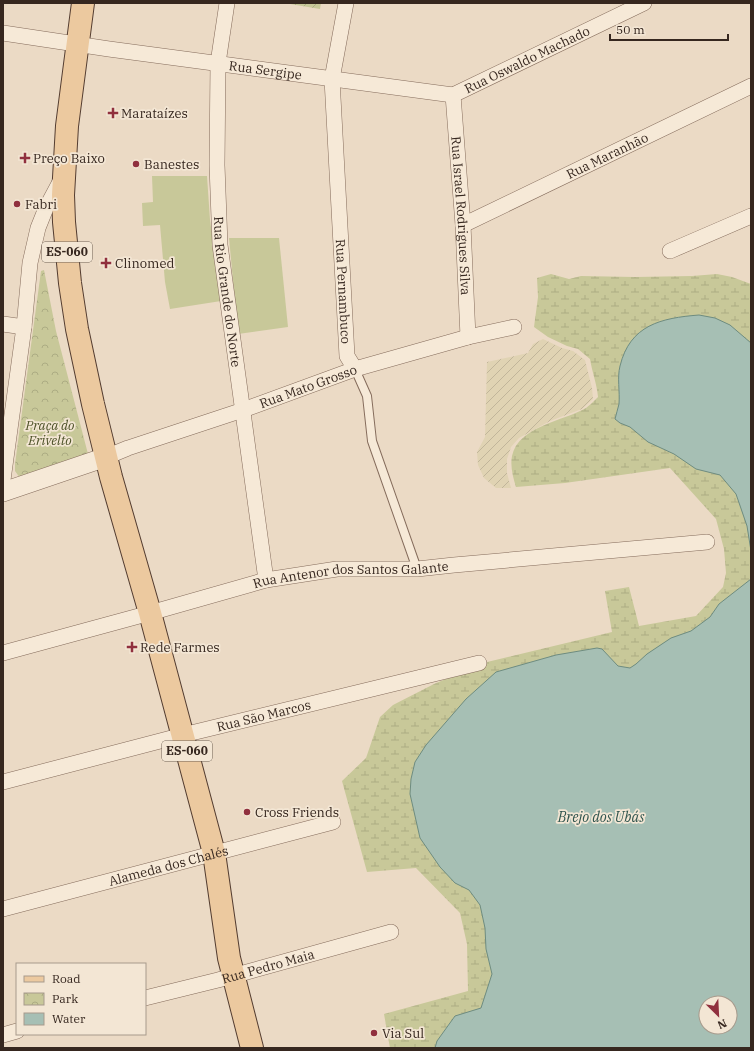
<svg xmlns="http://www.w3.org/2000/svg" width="754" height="1051" viewBox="0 0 754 1051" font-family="'IBM Plex Serif',serif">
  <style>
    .farmland { fill: url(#farmland-furrows) }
    .grass { fill: #c8c899 }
    .wetland { fill: url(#wetland-marsh); fill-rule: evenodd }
    .park { fill: url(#park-crowns) }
    .garden { fill: url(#garden-furrows) }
    .water { fill: #a6bfb4; stroke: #6e8c80; fill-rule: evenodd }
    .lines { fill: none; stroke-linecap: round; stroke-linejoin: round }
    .service-casing { stroke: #856c5c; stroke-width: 10 }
    .minor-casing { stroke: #856c5c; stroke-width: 16 }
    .tertiary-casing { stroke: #856c5c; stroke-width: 20 }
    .primary-casing { stroke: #533c30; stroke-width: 24 }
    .service { stroke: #f6e9d7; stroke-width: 8 }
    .minor { stroke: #f6e9d7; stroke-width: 15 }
    .tertiary { stroke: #f6e9d7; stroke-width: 19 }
    .primary { stroke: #ecc99f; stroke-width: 22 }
    .poi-dot { fill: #90303e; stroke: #f3e6d4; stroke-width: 1.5 }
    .labels { text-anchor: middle; stroke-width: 3.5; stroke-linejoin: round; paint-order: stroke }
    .shield { fill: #f3e6d4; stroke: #6f6055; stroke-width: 1 }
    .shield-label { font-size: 12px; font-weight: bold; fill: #36271f }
    .street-label { font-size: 13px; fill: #36271f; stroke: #f3e6d4 }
    .poi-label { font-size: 13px; fill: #36271f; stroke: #f3e6d4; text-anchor: start }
    .park-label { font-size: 13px; font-style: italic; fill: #4c5127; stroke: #f3e6d4 }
    .water-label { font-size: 14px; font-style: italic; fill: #2f544d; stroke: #f3e6d4 }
  </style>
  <defs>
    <pattern id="farmland-furrows" width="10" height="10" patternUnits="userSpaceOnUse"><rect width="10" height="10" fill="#e0d3b3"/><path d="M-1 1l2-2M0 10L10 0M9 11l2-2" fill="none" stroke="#c1b59a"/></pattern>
    <pattern id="wetland-marsh" width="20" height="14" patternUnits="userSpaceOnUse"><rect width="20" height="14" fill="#c8c899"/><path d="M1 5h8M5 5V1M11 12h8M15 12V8" fill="none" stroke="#acac83"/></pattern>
    <pattern id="park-crowns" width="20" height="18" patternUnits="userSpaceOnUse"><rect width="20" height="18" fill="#c8c899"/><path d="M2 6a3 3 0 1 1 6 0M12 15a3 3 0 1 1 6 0" fill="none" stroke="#acac83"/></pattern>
    <pattern id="garden-furrows" width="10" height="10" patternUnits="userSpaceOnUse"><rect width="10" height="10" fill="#c8c899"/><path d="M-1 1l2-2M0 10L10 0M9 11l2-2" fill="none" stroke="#acac83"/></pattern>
  </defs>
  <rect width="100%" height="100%" fill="#ebdac5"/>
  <polygon class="farmland" points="543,339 562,348 573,351 585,360 592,388 593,399 582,409 550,421 519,438 511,447 507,459 507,473 511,488 496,488 484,478 478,465 477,452 485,437 487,362 528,353 533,344"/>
  <g class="grass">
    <polygon points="152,176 207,176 210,220 221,301 170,309 165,282 160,225 143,226 142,203 153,202"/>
    <polygon points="229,238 279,238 288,327 238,334"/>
  </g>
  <path class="wetland" d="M551,274L569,279L581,276L635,277L692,276L717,274L732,277L751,284V1048H390L384,1014L468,991L467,944L460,913L416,868L367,872L342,781L366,758L380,717L393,705L434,684L483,663L612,632L605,591L629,587L639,626L696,616L723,587L726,573L724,549L716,519L670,468L565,483L516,487C513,477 510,466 512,456C518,426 564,421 586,408C590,405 594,401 598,397C597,384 592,372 590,359L578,349L567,346L548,337L534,327L538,297L537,278ZM706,1003H730V1027H706Z"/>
  <polygon class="park" points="44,270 56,331 88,454 20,478 15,471 15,464 41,271"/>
  <polygon class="garden" points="290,3 321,3 320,9 290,4"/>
  <g class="water">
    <path d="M699,315L715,318L730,325L751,343V551L747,526L736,494L720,475L696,469L674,454L648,442L630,427L620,423L615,419C616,414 618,409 619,404C620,391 617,378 620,366C630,325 661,318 699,315Z"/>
    <path d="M751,579V1048H435L437,1041L455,1016L481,1008L492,974L486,949L485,928L480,905L469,890L455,883L440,867L420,838L410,794L411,779L415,762L426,745L466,699L496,672L556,655L597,648L602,649L618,666L630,668L636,664L647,654L671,638L691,631L710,617L719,604ZM706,1003H730V1027H706Z"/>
  </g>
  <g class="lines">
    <defs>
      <polyline id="service" points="355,369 367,396 372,441 417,569"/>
      <g id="minor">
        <path id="s1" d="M227,3L218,63L217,165L220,245L266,580"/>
        <path id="s2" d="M346,3L332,79L347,356L355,369"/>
        <path id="s3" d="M3,33L109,49L453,95"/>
        <path id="s4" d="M453,95L463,225L468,337"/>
        <path id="s5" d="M453,95L644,3"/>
        <path id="s6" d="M463,225L751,86"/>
        <polyline points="670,251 751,216"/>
        <polyline points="3,324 24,327"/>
        <path id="s7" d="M106,457L128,448L243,410L355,369L468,337L514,327"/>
        <polyline points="3,480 24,327 30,263 38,228 46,208 62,178"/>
        <path id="s8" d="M3,653L150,613L266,580L337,569H417L454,565L707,542"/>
        <path id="s9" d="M3,782L183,735L479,663"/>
        <path id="s10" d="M3,909L333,822"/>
        <path id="s11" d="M145,998L218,980L391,932"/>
        <polyline points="3,1035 17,1031"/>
      </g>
      <polyline id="tertiary" points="3,492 106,457"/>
      <polyline id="primary" points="83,3 67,126 63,195 64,222 70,283 77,329 93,404 111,477 150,613 214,853 229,958 252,1048"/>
    </defs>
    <use href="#service" class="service-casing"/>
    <use href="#minor" class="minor-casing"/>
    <use href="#tertiary" class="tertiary-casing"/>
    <use href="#primary" class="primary-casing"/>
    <use href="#service" class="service"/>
    <use href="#minor" class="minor"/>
    <use href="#tertiary" class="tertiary"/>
    <use href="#primary" class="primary"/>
  </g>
  <g class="poi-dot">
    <path d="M111 107h4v4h4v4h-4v4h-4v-4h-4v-4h4z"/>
    <path d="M23 152h4v4h4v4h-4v4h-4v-4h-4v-4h4z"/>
    <circle cx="136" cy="164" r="4"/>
    <circle cx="17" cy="204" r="4"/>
    <path d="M104 257h4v4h4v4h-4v4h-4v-4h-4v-4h4z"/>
    <path d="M130 641h4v4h4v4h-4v4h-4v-4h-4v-4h4z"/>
    <circle cx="247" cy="812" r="4"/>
    <circle cx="374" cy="1033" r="4"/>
  </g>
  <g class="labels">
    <g class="shield">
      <rect x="42" y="242" width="50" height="20" rx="3"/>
      <rect x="162" y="741" width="50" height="20" rx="3"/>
    </g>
    <g class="shield-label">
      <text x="67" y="256">ES-060</text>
      <text x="187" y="755">ES-060</text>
    </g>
    <g class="street-label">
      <text dy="5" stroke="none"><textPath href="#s5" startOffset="82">Rua Oswaldo Machado</textPath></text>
      <text dy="5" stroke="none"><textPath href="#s3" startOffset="265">Rua Sergipe</textPath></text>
      <text dy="5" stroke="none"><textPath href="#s6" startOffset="160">Rua Maranhão</textPath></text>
      <text dy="5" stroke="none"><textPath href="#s4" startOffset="121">Rua Israel Rodrigues Silva</textPath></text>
      <text dy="5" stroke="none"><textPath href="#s1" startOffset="290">Rua Rio Grande do Norte</textPath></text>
      <text dy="5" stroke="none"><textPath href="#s2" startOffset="290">Rua Pernambuco</textPath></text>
      <text dy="5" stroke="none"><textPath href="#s7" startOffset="214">Rua Mato Grosso</textPath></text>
      <text dy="5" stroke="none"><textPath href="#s8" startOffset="358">Rua Antenor dos Santos Galante</textPath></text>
      <text dy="5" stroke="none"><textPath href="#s9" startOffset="269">Rua São Marcos</textPath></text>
      <text dy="5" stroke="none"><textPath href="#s10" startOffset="171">Alameda dos Chalés</textPath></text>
      <text dy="5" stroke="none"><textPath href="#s11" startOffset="127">Rua Pedro Maia</textPath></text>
    </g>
    <g class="poi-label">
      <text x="121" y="118">Marataízes</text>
      <text x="33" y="163">Preço Baixo</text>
      <text x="144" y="169">Banestes</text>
      <text x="25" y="209">Fabri</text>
      <text x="115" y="268">Clinomed</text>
      <text x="140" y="652">Rede Farmes</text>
      <text x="255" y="817">Cross Friends</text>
      <text x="382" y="1038">Via Sul</text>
    </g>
    <g class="park-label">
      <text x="50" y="430">Praça do<tspan x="50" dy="15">Erivelto</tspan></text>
    </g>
    <g class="water-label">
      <text x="601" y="822">Brejo dos Ubás</text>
    </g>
  </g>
  <rect width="754" height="1051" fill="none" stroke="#36271f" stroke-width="8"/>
  <rect x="16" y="963" width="130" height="72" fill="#f3e6d4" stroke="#a79a8c"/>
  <rect x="24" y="976" width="20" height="6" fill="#ecc99f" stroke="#a79a8c"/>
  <text x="52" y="983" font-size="12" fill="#36271f">Road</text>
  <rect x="24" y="993" width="20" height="12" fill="url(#park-crowns)" stroke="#a79a8c"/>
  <text x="52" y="1003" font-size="12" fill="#36271f">Park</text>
  <rect x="24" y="1013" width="20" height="12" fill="#a6bfb4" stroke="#a79a8c"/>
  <text x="52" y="1023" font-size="12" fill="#36271f">Water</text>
  <g transform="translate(718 1015) rotate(156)"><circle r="19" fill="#f3e6d4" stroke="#a79a8c"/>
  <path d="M0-3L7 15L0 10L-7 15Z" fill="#90303e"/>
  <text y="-6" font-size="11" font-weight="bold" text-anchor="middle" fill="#36271f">N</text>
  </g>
  <path d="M610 34v6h118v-6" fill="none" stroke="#36271f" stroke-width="2"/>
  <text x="616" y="34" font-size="12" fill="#36271f" stroke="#f3e6d4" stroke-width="3" paint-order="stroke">50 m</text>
</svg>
